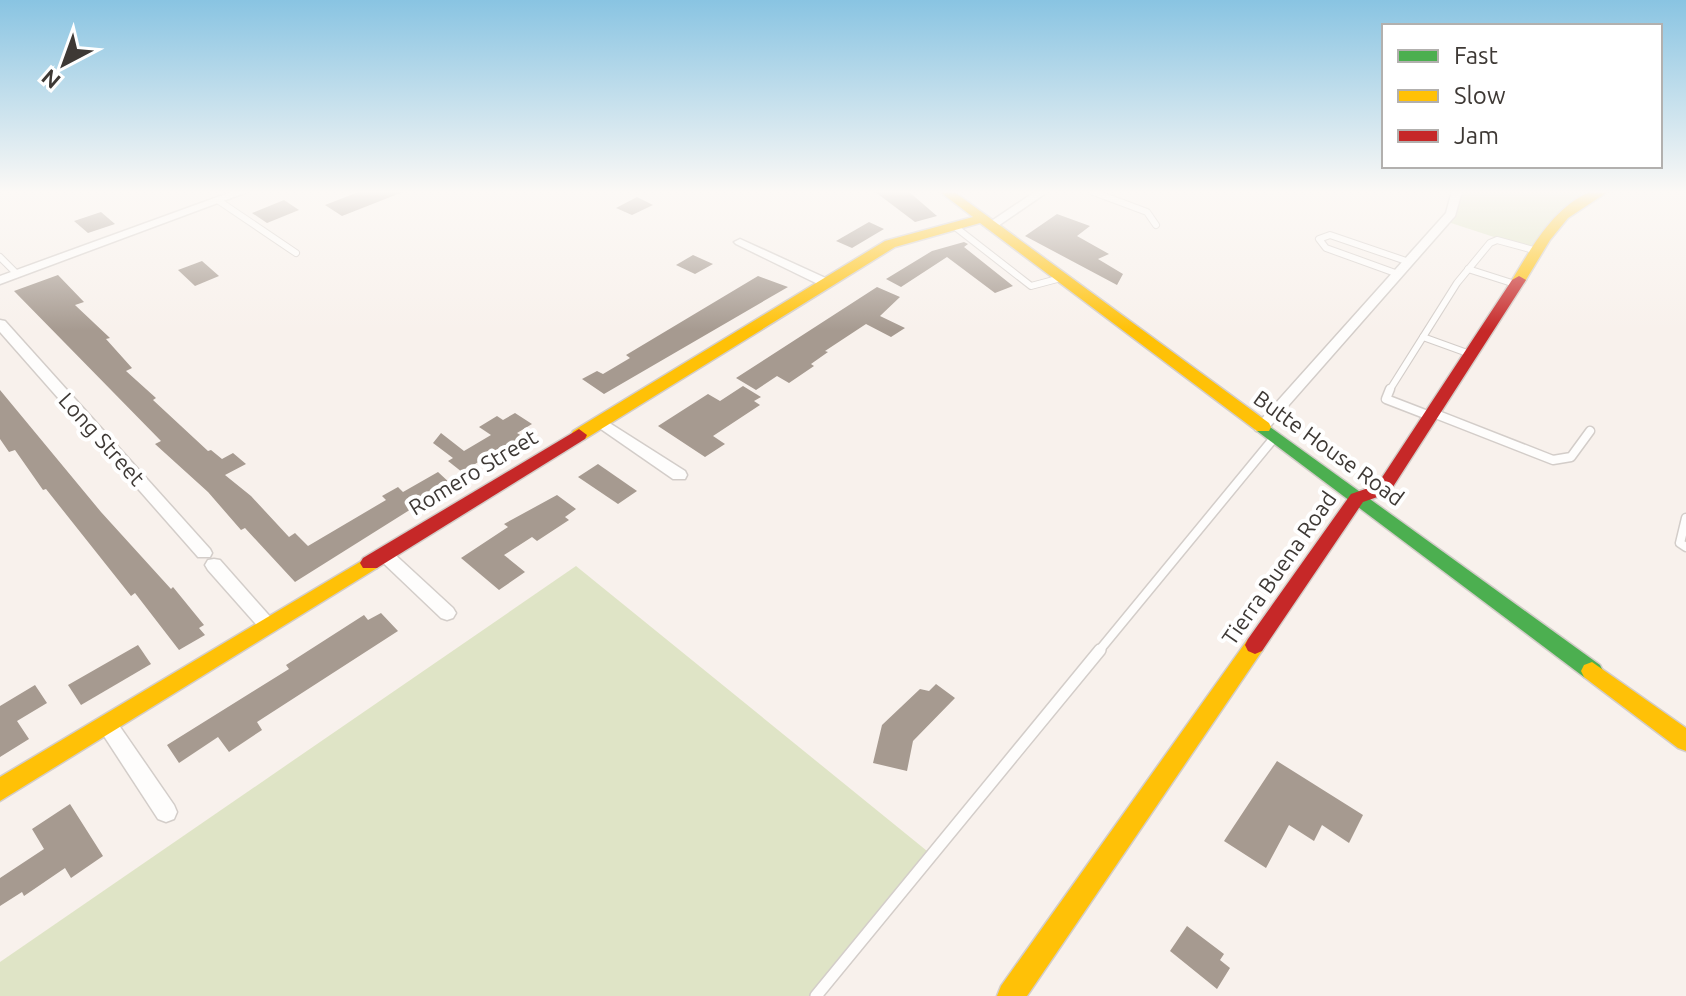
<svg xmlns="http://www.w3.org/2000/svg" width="1686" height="996" viewBox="0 0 1686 996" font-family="Ubuntu,sans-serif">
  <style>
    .green { fill: #dfe4c6 }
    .building { fill: #a69a90 }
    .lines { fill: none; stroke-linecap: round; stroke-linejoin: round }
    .lane-far2-casing { stroke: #d3cdc9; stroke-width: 8 }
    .lane-far1-casing { stroke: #d3cdc9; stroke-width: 11 }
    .lane-casing { stroke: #d3cdc9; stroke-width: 14 }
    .street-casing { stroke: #d3cdc9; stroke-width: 3 }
    .fast-casing { stroke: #d3cdc9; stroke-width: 3 }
    .slow-casing { stroke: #d3cdc9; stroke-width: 3 }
    .jam-casing { stroke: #d3cdc9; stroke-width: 3 }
    .lane-far2 { stroke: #fefdfc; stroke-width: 6 }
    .lane-far1 { stroke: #fefdfc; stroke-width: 8 }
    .lane { stroke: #fefdfc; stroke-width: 11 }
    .street { fill: #fefdfc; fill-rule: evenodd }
    .fast { fill: #4caf50; fill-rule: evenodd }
    .slow { fill: #ffc107; fill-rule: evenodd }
    .jam { fill: #c62828; fill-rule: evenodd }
    .labels { text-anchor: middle; stroke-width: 8; stroke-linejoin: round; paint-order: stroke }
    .street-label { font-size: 22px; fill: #3e3935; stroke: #fff }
  </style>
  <rect width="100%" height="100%" fill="#f8f1ec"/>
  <g class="green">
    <polygon points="1457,191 1608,191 1587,196 1537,251 1445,221"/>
    <polygon points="576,566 932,855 816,996 0,996 0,962"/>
  </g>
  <g class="building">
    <polygon points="361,191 402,191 403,192 342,216 325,205"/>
    <polygon points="874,191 908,191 937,216 915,222"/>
    <polygon points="637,197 653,205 632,215 616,208"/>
    <polygon points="284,200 299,210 267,223 252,213"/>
    <polygon points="101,212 115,224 88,233 74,221"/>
    <polygon points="1057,214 1090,226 1077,236 1109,254 1098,259 1123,274 1117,285 1025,236"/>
    <polygon points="869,222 884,229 852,248 836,241"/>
    <polygon points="964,242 968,244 964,247 1013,286 995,293 947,257 901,287 886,279 932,251"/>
    <polygon points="693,255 713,264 695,274 676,265"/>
    <polygon points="202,261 219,276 195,286 178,270"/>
    <polygon points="58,275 84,302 75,305 110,338 106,339 132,368 126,371 156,398 153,400 208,451 211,450 222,459 233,453 246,464 225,475 251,496 289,537 295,533 308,546 386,500 382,496 398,487 403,492 438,472 451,484 295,582 245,528 241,530 208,492 155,444 161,441 14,291"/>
    <polygon points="758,276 788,287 604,394 582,379 597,371 603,374 630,358 626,355"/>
    <polygon points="877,287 900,297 880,316 905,328 891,337 866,324 825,351 828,352 811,364 814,366 789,383 777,376 756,390 736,378"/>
    <polygon points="743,386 761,397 754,401 760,405 713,436 725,444 705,457 658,426 708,394 720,401"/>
    <polygon points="0,390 101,512 171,589 173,587 204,625 199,628 205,635 179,650 135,593 131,596 46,489 43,490 15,450 9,452 0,439"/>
    <polygon points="515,413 532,424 517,433 527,439 512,449 506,445 462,472 448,461 453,458 433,443 441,433 464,451 491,435 479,427 497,416 503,420"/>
    <polygon points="598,464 637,491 618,504 578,477"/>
    <polygon points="557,495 576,509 565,517 569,520 537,541 532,537 504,555 525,572 499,590 461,558 508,527 504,524"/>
    <polygon points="381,613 398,631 257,722 262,730 229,752 218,737 179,763 167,745 289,669 286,665 364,615 368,620"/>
    <polygon points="138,645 151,664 81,705 68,685"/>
    <polygon points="936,684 955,698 913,741 907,771 873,763 882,725 920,689 929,691"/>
    <polygon points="35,685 47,703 17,721 29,739 0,757 0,706"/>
    <polygon points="1277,761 1363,815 1349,843 1322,825 1314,841 1289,825 1266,868 1224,841"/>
    <polygon points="70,804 103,856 71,878 65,868 24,896 22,892 0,906 0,878 44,849 32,829"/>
    <polygon points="1187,926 1224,954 1220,960 1230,968 1217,989 1170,951"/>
  </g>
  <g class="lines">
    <defs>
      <g id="lane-far2">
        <polyline points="1091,191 1147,212 1156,225"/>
        <polyline points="219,201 296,253"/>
        <polyline points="954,226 1031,286 1061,278"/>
        <polyline points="0,257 17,274"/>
        <polyline points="1468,269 1515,284"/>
        <polyline points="1398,274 1326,248 1319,239 1330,235 1409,262"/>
        <polyline points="1423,337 1470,354"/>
        <polyline points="1389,391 1457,283 1490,243 1497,240 1537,251"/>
      </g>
      <g id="lane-far1">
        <polyline points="1390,389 1386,399 1430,416"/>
        <polyline points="1433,413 1553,460 1571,457 1590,431"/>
        <polyline points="1686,518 1680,543 1686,547"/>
        <polyline points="1098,652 1274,438"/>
      </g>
      <polyline id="lane" points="816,996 1100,650"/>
      <g id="street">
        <polygon points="234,191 250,191 0,284 0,276"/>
        <polygon points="1036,191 1049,191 995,228 987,228 987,224"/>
        <polygon points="1452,191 1462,191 1455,216 1266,431 1256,431 1254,428 1256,425 1446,213"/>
        <polygon points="740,239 830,280 832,283 830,286 822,286 736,244 734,242"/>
        <polygon points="0,320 5,321 210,549 212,553 210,557 198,557 0,332"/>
        <polygon points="600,417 685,471 687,475 685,479 673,479 595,425 593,422 595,419"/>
        <polygon points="384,548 390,550 453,608 456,613 453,618 447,620 441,618 378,558 376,554 378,550"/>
        <polygon points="214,559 220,560 274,621 277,626 274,631 268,633 262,631 208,570 205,565 208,560"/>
        <polygon points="107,715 114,718 174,805 177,812 174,819 166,822 158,819 100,730 97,724 100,718"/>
      </g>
      <polygon id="fast" points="1263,422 1600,665 1603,671 1600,677 1592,680 1584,677 1257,431 1255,427"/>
      <g id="slow">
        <polygon points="939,191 953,191 1269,423 1271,427 1269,431 1257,431 980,223 895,247 585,439 573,439 571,435 573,431 885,241 973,217"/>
        <path d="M1592,191H1609L1568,218L1550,240L1524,283H1514L1512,280C1533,246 1553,207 1592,191Z"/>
        <polygon points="370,556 377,558 380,563 377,568 0,801 0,777"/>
        <polygon points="1255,636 1262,639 1265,645 1262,651 1027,996 997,996 1001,986 1248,639"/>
        <polygon points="1592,662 1686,728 1686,751 1678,748 1584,677 1581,671 1584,665"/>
      </g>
      <g id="jam">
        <polygon points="1519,276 1526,280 1389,493 1363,502 1262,651 1255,654 1248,651 1245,645 1248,639 1351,494 1377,485 1512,280"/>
        <polygon points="579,429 587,435 585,439 377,568 363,568 360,563 363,558"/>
      </g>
    </defs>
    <use href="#lane-far2" class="lane-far2-casing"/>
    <use href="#lane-far1" class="lane-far1-casing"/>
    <use href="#lane" class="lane-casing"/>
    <use href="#street" class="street-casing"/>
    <use href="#fast" class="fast-casing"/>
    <use href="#slow" class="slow-casing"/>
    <use href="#jam" class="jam-casing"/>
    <use href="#lane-far2" class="lane-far2"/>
    <use href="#lane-far1" class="lane-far1"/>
    <use href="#lane" class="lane"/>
    <use href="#street" class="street"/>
    <use href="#fast" class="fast"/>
    <use href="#slow" class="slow"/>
    <use href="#jam" class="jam"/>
  </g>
  <linearGradient id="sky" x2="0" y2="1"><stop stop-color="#89c4e2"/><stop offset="0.58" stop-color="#fcf9f6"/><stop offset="1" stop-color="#fcf9f6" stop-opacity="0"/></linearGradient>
  <rect width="1686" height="331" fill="url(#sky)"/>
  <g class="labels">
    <g class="street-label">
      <text transform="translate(102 439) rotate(48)" y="8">Long Street</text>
      <text transform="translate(1329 448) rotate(36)" y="8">Butte House Road</text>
      <text transform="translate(473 472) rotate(-31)" y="8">Romero Street</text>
      <text transform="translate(1279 568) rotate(-55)" y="8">Tierra Buena Road</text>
    </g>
  </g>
  <rect x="1382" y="24" width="280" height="144" fill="#ffffff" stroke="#b2b0ae" stroke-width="2"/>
  <rect x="1398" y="50" width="40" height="12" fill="#4caf50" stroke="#b2b0ae" stroke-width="2"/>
  <text x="1454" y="64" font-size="24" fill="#3e3935">Fast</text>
  <rect x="1398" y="90" width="40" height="12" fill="#ffc107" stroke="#b2b0ae" stroke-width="2"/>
  <text x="1454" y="104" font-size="24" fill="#3e3935">Slow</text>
  <rect x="1398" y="130" width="40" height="12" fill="#c62828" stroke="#b2b0ae" stroke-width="2"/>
  <text x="1454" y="144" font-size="24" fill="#3e3935">Jam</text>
  <g transform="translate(64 64) rotate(221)" stroke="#ffffff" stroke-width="6" paint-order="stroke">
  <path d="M0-6L14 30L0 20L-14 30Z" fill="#3e3935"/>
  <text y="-12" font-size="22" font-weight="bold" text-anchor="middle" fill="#3e3935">N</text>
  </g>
</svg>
